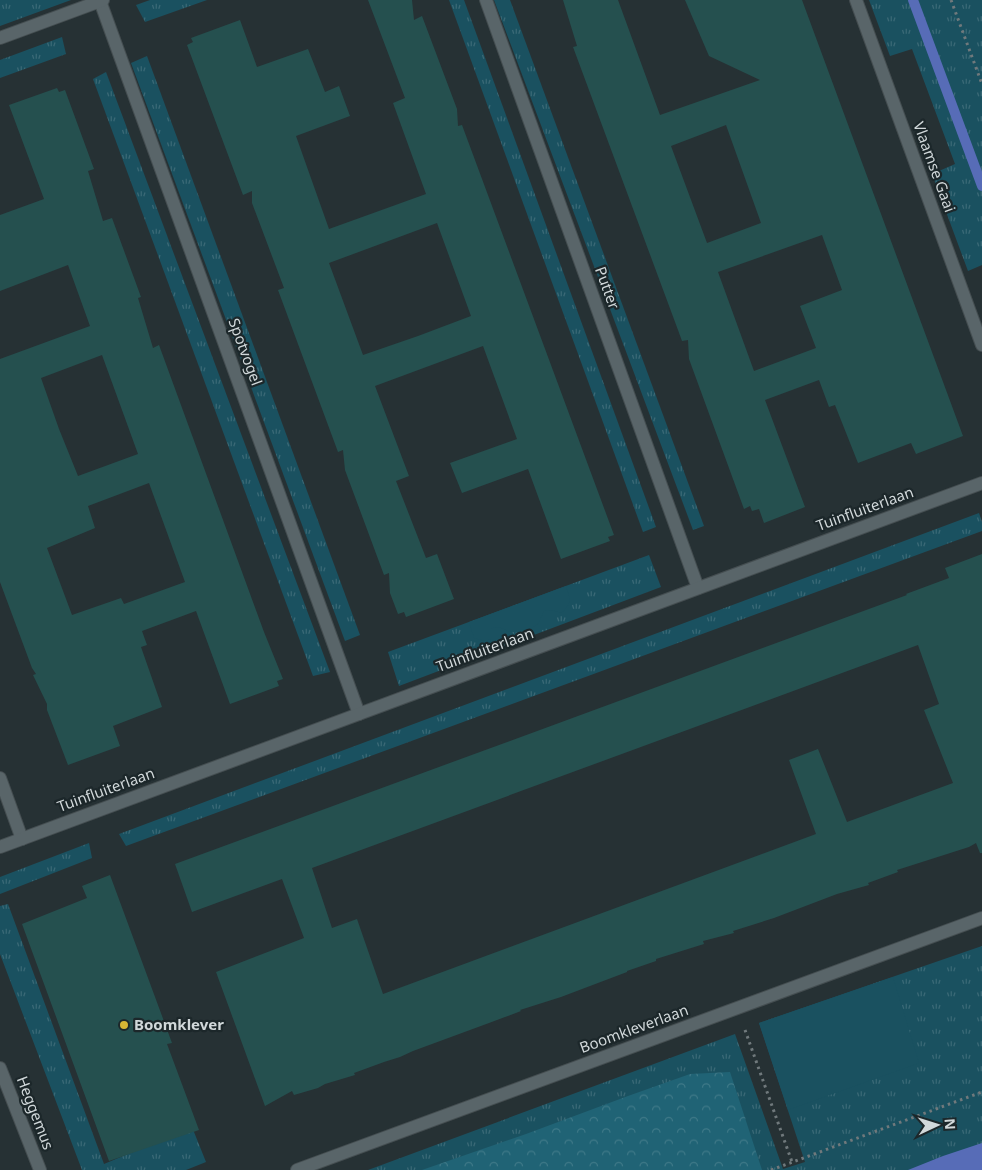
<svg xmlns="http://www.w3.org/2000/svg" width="982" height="1170" viewBox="0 0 982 1170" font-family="'Noto Sans',sans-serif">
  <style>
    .grass { fill: url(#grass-tufts) }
    .forest { fill: url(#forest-crowns) }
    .park { fill: #1a5160 }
    .water { fill: #576cb7 }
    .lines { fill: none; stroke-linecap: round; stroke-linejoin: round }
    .stream { stroke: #576cb7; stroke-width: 10 }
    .building { fill: #25504f; fill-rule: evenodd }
    .street-casing { stroke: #454e51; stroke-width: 14 }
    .path { stroke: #70797c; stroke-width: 3; stroke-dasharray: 2.5 4; stroke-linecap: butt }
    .street { stroke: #596569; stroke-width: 12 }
    .poi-dot { fill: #d6b534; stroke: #1c272a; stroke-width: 2 }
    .labels { text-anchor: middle; stroke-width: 4.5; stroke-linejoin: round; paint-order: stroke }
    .street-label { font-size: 15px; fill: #d1d8da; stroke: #1c272a }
    .poi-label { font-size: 15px; font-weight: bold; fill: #d1d8da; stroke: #1c272a; text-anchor: start }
  </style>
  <defs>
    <pattern id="grass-tufts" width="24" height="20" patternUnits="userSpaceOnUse" patternTransform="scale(1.25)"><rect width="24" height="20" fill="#1a5160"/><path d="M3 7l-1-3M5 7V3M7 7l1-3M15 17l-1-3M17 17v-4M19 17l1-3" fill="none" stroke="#3a6976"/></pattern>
    <pattern id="forest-crowns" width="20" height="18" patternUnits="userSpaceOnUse" patternTransform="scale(1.25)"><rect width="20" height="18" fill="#206375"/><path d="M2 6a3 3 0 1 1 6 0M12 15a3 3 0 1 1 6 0" fill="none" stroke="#3f7988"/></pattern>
  </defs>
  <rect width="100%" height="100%" fill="#263134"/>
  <g class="grass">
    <polygon points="0,0 71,0 0,26"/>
    <polygon points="150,0 207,0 145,22 136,5"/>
    <polygon points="449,0 464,0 656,527 643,532"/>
    <polygon points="494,0 510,0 704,526 693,530"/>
    <polygon points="869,0 982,0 982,265 968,271 932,174 955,164 912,49 890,56"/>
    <polygon points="62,37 66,54 0,78 0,60"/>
    <polygon points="147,56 360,635 345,641 131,63"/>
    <polygon points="106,72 330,672 313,676 93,79"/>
    <polygon points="979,513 982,522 982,531 126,846 119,834"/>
    <polygon points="649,555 661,587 399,686 388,652"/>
    <polygon points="89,843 92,858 0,894 0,877"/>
    <polygon points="8,904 104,1164 192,1127 206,1162 186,1170 82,1170 0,954 0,906"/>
    <polygon points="982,946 982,1170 368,1170 735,1034 783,1169 805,1162 759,1023"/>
  </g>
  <polygon class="forest" points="730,1072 762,1170 422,1170 526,1134 628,1096 690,1074"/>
  <g class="park">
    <path d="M566,586C570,599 573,603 561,613L551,610L544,611C542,614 541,619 539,622C535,628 521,634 513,632C504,631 500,624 491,629V639L485,641L474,638L469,622Z"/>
    <polygon points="893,977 919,1063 788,1110 759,1023"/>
  </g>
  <polygon class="water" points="982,1143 982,1170 908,1170 943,1156"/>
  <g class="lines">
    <polyline class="stream" points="913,0 982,186"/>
  </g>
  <g class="building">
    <path d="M368,0H412L414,20L422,16L457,109L458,126L462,125L614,535L608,537L610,541L561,559L528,469L462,493L450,463L517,439L483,346L375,386L409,476L396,481L426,558L437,554L454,599L406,617L404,612L398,614L390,593L389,573L384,575L345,470L343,450L338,452L278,290L284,288L252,203V191L243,195L187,45L193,42L191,38L240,20L257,67L308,49L325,92L339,86L350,116L296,136L329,229L426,194L393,103L405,98ZM437,223L471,316L418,336L363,355L329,263Z"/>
    <path d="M563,0H618L660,115L760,80L709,56L685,0H802L963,436L916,454L911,443L858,463L835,405L829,407L819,380L765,400L805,507L764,523L759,509L752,511L750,506L744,509L689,359L688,340L682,341L678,330L573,47L577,46ZM726,125L761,223L707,243L671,146ZM822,235L842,290L800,306L816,348L754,371L718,272Z"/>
    <path d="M57,88L59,92L65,90L94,169L88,171L103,221L112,218L141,297L138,298L153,348L159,345L264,632L283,679L277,681L279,686L230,704L196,611L142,631L147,645L141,647L162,707L113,726L120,746L68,765L47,710V704L33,675L36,674L32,668L0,582V359L90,326L68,265L0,291V215L44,199L9,105ZM102,355L138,454L78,476L59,429L41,378ZM149,483L185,582L124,604L121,598L72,615L47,548L95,528L88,506Z"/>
    <path d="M982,554V853H980L976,843L969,847L897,870L898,872L868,883L869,885L837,894L774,918L733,931L734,933L703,941L704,944L656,959V961L627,971V972L561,997L520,1010L521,1011L489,1023L413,1051L400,1057L384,1062L354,1073L355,1075L325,1084L318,1088L294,1095L292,1091L265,1106L216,972L304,938L282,879L192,912L175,864L907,595L906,594L949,578L945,568ZM918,645L939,704L924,710L953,783L847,822L818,749L789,760L816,834L383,994L357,919L332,928L312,868Z"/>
    <polygon points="110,875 172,1043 167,1044 199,1130 109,1161 22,924 87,898 82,886"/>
  </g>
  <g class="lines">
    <defs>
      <g id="street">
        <polyline points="486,0 698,588"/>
        <polyline points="856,0 982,345"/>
        <polyline points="100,1 359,714"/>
        <polyline points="0,38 103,0"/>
        <polyline points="0,778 22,839"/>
        <polyline points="0,847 982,483"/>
        <polyline points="0,1068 40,1170"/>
        <polyline points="297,1170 982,918"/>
      </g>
    </defs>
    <use href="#street" class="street-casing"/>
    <g class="path">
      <polyline points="951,0 982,84"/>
      <polyline points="745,1030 792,1162"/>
      <polyline points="771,1170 982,1092"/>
    </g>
    <use href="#street" class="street"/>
  </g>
  <circle class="poi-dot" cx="124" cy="1025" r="5"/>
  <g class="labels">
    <g class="street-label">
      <text transform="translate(934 167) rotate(70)" y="5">Vlaamse Gaai</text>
      <text transform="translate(607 288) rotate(70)" y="5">Putter</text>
      <text transform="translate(245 352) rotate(70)" y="5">Spotvogel</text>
      <text transform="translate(865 509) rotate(-20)" y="5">Tuinfluiterlaan</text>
      <text transform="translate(485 650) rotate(-20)" y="5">Tuinfluiterlaan</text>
      <text transform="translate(106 790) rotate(-20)" y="5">Tuinfluiterlaan</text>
      <text transform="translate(634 1029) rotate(-20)" y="5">Boomkleverlaan</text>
      <text transform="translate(35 1113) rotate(69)" y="5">Heggemus</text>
    </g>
    <g class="poi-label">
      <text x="134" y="1030">Boomklever</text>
    </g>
  </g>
  <g transform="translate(937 1125) rotate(86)" stroke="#1c272a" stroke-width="4" paint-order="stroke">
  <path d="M0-4L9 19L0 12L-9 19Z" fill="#d1d8da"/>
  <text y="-8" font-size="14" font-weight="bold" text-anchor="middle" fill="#d1d8da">N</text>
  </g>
</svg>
